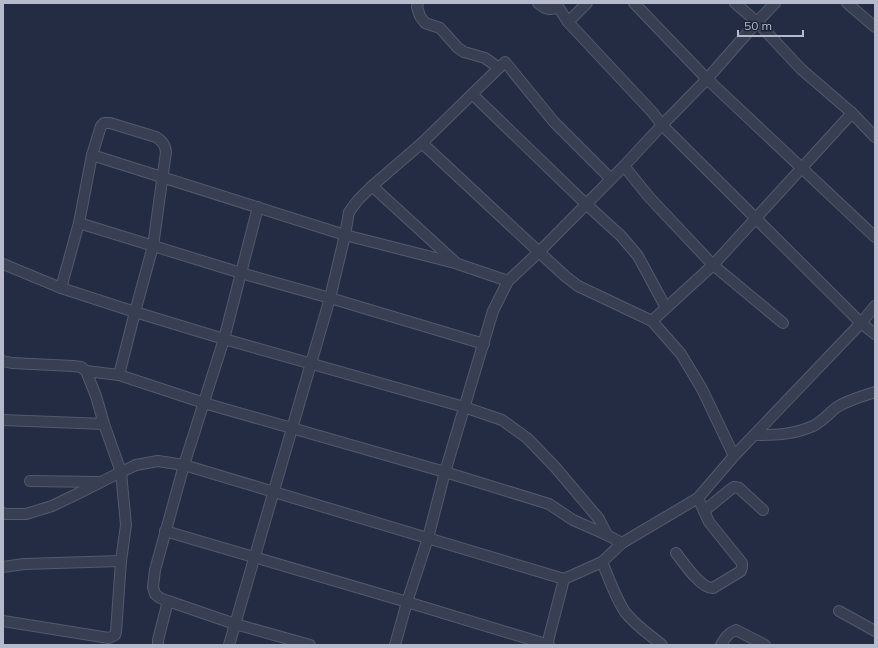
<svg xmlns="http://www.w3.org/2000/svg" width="878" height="648" viewBox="0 0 878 648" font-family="Mulish,sans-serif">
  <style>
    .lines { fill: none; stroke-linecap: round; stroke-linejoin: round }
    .street-casing { stroke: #535a6d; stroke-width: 12 }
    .street { stroke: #383f53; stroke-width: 10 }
  </style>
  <rect width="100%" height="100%" fill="#232c43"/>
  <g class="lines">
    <defs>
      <g id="street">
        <polyline points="418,3 417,7 420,16 425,23 440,28 458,48 464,52 485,58 499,68"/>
        <path d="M538,3C541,5 545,9 549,9C553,9 555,8 559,8L568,22"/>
        <polyline points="587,3 568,22 653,113 662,125 861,323 875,334"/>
        <polyline points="634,3 707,79 875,237"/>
        <polyline points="735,3 757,22 801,69 852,113 875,137"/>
        <polyline points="847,3 875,27"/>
        <polyline points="472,94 586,204 621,236 638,256 666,308 652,321"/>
        <polyline points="422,143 539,252 565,276 578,286 652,321 681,354 702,389 734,456"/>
        <path d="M92,155L101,126L104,123H110L156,137C162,141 165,144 166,152L153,246L135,312L119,375"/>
        <polyline points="624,166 649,197 713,265 783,323"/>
        <polyline points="372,186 454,261"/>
        <polyline points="258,207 224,339 184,465 155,570 153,587 155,594 160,598 168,601 235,624 310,645"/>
        <polyline points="79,223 241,273 330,298 484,344"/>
        <polyline points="3,264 61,288 135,312 224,339 464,407 502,420 527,438 555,467 599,519 607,535"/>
        <polyline points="61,288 79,223 92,155 345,235 455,263 508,281"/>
        <polyline points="666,308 713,265 852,113"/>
        <polyline points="3,361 12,363 73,366 81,367 86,371 96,396 104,424 121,472 126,525 121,561 116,632 115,635 109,638 3,621"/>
        <polyline points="86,371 119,375 204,403 445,472 549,504 573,520 607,535 622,543"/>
        <polyline points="3,420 104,424"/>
        <path d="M754,435C775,435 793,435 813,426C822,422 829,413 837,407C848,400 863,396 875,392"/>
        <polyline points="30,481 98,482"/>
        <polyline points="704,511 731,489 734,487 739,488 763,510"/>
        <polyline points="3,513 6,514 26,514 52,506 75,495 117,474 136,465 158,461 184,465 564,579 602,562 622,543 698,498 734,456 861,323 875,306"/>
        <polyline points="165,531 407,602 549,645"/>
        <path d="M676,553C683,562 701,589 713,588L741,571L742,567V563L709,522L698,498"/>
        <path d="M602,562C609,578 615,597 625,612C635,625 650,635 662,645"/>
        <polyline points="3,567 24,564 121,561"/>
        <polyline points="839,611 875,631"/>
        <polyline points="158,645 158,640 168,601"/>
        <polyline points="229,645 330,298 345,235 349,212 358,200 372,186 422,143 505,62 554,122 611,179"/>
        <polyline points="395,645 407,602 428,538 445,472 493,311 508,281 539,252 624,166 662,125 707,79 757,22 775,3"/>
        <polyline points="547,645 564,579"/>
        <path d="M721,645C725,638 728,633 736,630L765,645"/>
      </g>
    </defs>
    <use href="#street" class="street-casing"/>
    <use href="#street" class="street"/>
  </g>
  <rect width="878" height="648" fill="none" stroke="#b5bacd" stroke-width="8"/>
  <path d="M738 30v6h65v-6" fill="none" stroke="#b5bacd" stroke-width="2"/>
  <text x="744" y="30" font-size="12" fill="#b5bacd" stroke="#1d2438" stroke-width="3" paint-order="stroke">50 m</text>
</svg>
